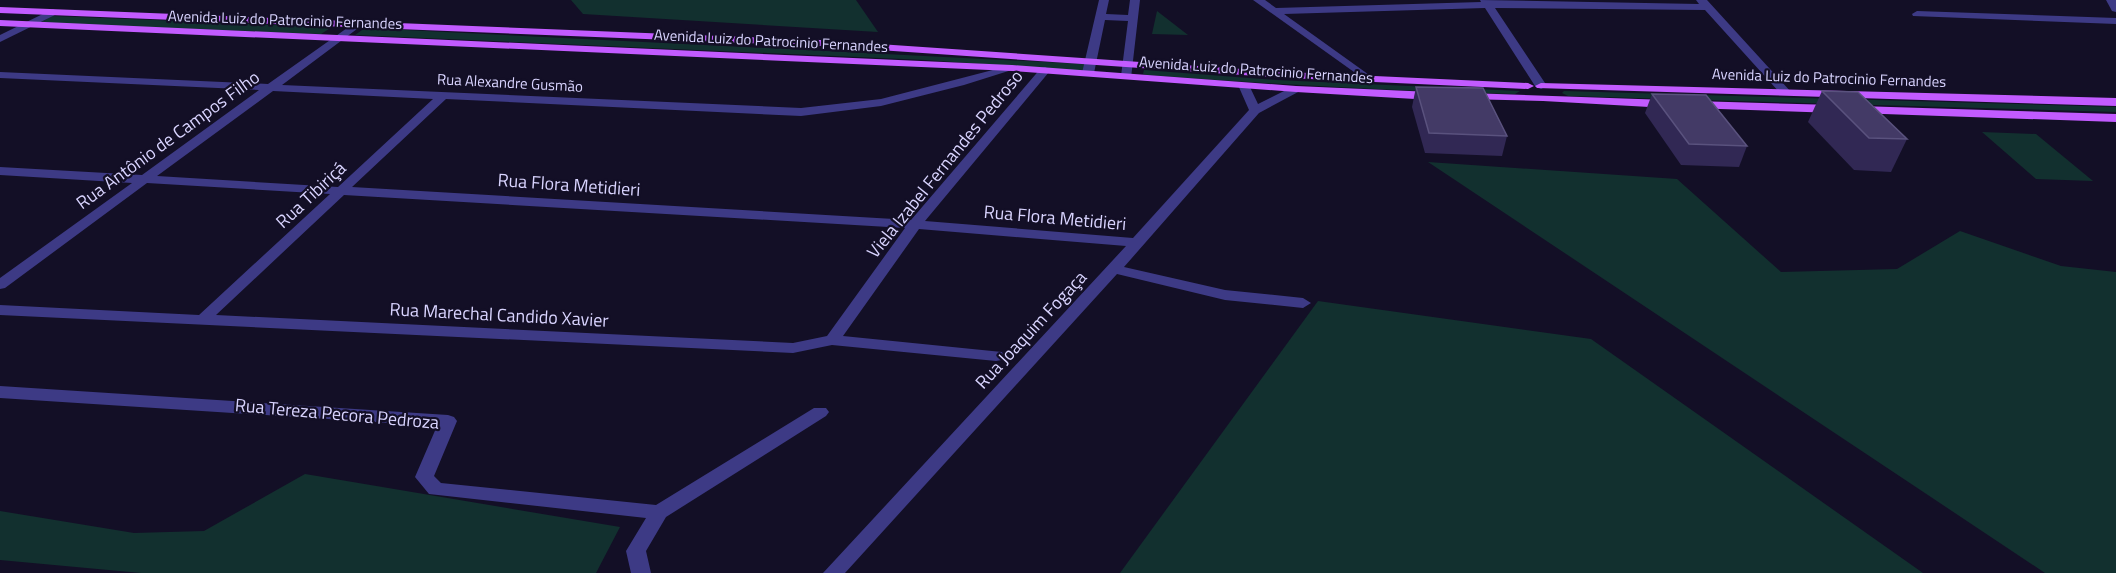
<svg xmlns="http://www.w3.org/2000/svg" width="2116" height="573" viewBox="0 0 2116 573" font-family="'Titillium Web',sans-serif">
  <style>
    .green { fill: #12302f }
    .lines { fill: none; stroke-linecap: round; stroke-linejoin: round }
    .minor { fill: #3d3a85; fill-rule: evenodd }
    .major { fill: #c25bff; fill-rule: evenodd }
    .wall { fill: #312854 }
    .building { fill: #433a66; stroke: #5a527e; stroke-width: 1.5 }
    .labels { text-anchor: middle; stroke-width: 4.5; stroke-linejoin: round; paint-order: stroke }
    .far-street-label { font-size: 15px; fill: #d9d4ff; stroke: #130f26 }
    .street-label { font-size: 18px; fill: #d9d4ff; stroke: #130f26 }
  </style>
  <rect width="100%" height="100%" fill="#130f26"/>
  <g class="green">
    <polygon points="571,0 856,0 878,32 583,14"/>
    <polygon points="1157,11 1188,35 1152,34"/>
    <polygon points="52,16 332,27 321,34 40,23"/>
    <polygon points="365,28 1085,64 1083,71 925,60 355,35"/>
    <path d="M1144,70L1276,80L1520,91L1515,94C1392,91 1270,84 1147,75L1143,74Z"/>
    <polygon points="1564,91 2116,107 2116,112 1568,96 1562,93"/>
    <polygon points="1982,132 2036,134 2093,181 2036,179"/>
    <polygon points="1428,162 1677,179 1781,272 1897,269 1960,231 2061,266 2116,272 2116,573 2045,573"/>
    <polygon points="1318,301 1591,339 1923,573 1120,573"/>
    <polygon points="305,474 620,527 596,573 141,573 0,560 0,511 134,533 204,531"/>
  </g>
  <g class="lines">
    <g class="minor">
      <polygon points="1099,0 1109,0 1106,14 1128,15 1130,0 1140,0 1131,78 1123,78 1121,76 1128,21 1105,20 1094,73 1088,76 1082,73"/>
      <polygon points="1253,0 1265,0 1276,8 1481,2 1480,0 1699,4 1696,0 1707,0 1791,92 1789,94 1781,94 1705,10 1495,8 1547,86 1541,89 1535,86 1485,8 1284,14 1372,77 1372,81 1368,82"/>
      <polygon points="2106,0 2116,0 2116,12 2112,11"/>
      <polygon points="53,9 58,12 57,14 0,42 0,35"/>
      <polygon points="1917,11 2116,18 2116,24 1913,16 1912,14"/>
      <path d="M357,21L362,24L361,26L282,85L801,108L881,99L1012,65L1018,68L964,85L881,106L801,116L446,99L352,187L911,220L1041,68L1045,67L1051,70L1049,72L925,221L1133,238L1249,110L1238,85L1240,83H1248L1258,104L1292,87H1300V91L1259,113L1124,267L1225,290L1303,298L1311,303L1303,308L1225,300L1117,274L845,573H823L1126,246L919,229L843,336L1002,352L1004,356L1002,360L996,361L832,345L793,353L0,315V305L199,315L330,194L147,183L5,288L0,289V278L132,183L0,175V167L142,175L259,90L0,78V72L268,84ZM273,91L433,99L338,187L157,176ZM344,195L905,228L827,336L793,343L216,315Z"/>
      <polygon points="0,386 448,415 454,417 457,421 434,476 441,483 656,505 814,408 826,408 829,412 826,416 666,517 646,551 651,573 631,573 626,551 646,518 429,494 415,477 437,426 0,398"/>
    </g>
    <g class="major">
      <polygon points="0,7 820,40 1288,72 1528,83 1534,86 1528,89 1288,78 820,46 0,13"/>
      <polygon points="0,20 1012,65 1296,86 1432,92 1438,96 1432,100 1296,92 1012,71 0,26"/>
      <polygon points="1541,83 2116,98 2116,106 1537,88 1535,86"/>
      <polygon points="1468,93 1667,100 1673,104 1667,108 1543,101 1464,99 1464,95"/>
      <polygon points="1694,101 1835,105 1841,109 1835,113 1690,108 1688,105"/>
      <polygon points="1859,106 2116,114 2116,122 1855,113 1853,110"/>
    </g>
  </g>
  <g class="wall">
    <polygon points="1416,87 1507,136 1502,156 1425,153 1412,107"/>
    <polygon points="1822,91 1907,139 1891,172 1854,170 1808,122"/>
    <polygon points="1652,94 1747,146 1739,167 1681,165 1645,113"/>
  </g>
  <g class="building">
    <polygon points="1416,87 1483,88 1507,136 1429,133"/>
    <polygon points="1822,91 1858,92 1907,139 1869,138"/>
    <polygon points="1652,94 1706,95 1747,146 1689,144"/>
  </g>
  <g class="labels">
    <g class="far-street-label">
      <text transform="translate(285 20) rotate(2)" y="5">Avenida Luiz do Patrocinio Fernandes</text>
      <text transform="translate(771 41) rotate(3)" y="5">Avenida Luiz do Patrocinio Fernandes</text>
      <text transform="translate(1256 70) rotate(4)" y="5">Avenida Luiz do Patrocinio Fernandes</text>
      <text transform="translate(1829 78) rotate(2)" y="5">Avenida Luiz do Patrocinio Fernandes</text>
      <text transform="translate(510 83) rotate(3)" y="5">Rua Alexandre Gusmão</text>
    </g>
    <g class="street-label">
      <text transform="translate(168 140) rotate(-36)" y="6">Rua Antônio de Campos Filho</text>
      <text transform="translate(945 164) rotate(-51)" y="6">Viela Izabel Fernandes Pedroso</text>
      <text transform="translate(569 185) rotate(4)" y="6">Rua Flora Metidieri</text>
      <text transform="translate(311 195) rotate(-43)" y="6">Rua Tibiriçá</text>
      <text transform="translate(1055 218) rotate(5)" y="6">Rua Flora Metidieri</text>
      <text transform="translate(499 315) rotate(3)" y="6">Rua Marechal Candido Xavier</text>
      <text transform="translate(1031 330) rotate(-47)" y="6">Rua Joaquim Fogaça</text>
      <text transform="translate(337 414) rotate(5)" y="6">Rua Tereza Pecora Pedroza</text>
    </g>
  </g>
</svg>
